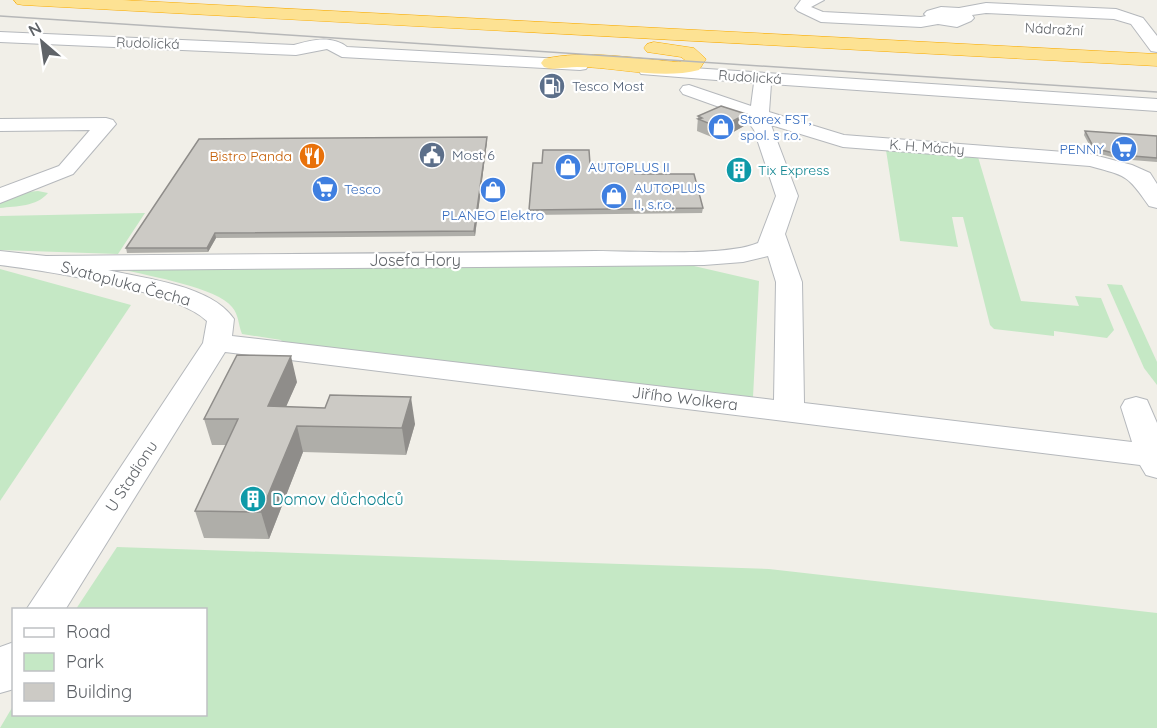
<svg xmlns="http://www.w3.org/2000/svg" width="1157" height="728" viewBox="0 0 1157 728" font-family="Quicksand,sans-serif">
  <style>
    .green { fill: #c5e8c5 }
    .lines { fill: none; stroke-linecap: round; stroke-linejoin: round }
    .minor-casing { stroke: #b5b8bc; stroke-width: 2 }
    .highway-casing { stroke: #f9ab00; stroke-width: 1 }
    .minor { fill: #fff; fill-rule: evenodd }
    .highway { fill: #fde293; fill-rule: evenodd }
    .tram { stroke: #b6b7b8; stroke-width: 1.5 }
    .wall { fill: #afaea9 }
    .shaded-wall { fill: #8f8d8a }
    .building { fill: #cccac5; stroke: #8f8d8a; stroke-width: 1.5 }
    .labels { text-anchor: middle; stroke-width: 4.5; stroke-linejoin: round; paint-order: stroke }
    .far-street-label { font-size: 14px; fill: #5f6368; stroke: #fff }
    .far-service-label { font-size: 14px; fill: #4e5e75; stroke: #fff; text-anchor: start }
    .far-shop-label { font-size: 14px; fill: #366cbe; stroke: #fff; text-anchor: start }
    .far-food-label { font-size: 14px; fill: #c56008; stroke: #fff; text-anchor: end }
    .far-culture-label { font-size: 14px; fill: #0d838f; stroke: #fff; text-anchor: start }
    .street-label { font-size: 16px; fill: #5f6368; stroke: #fff }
    .culture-label { font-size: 16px; fill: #0d838f; stroke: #fff; text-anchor: start }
  </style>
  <rect width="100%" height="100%" fill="#f1efe8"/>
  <g class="green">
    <polygon points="886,150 978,157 1021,301 1079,306 1075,296 1101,298 1114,330 1107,338 1054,331 1054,336 994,329 990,325 963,217 952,217 958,247 900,241"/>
    <path d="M38,191L48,193C36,207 17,206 0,208V199L16,193Z"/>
    <polygon points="145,213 118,254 0,250 0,216"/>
    <path d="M681,263L759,281L753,397L284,344L281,340L242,334C238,324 239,315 232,307C218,288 149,276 125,270L129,267Z"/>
    <polygon points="0,269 131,305 0,501"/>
    <polygon points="1107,284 1122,285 1157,362 1157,385 1144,368"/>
    <polygon points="117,547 769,569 1157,613 1157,728 0,728 13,706 14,714 206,714 206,610 76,609"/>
  </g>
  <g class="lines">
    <defs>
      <g id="minor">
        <polygon points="801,0 824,0 811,7 823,12 921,17 926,16 924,14 927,11 941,7 959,8 986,3 1116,9 1143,18 1157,36 1157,52 1151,51 1131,24 1114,19 986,13 972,15 974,18 971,21 957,27 938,24 921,27 821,22 798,11 795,8"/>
        <path d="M0,32L294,45C311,40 332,35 347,47L580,60L586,61L589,65L586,69L580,70L342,57L327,49L296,55L0,42Z"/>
        <path d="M647,65L1157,99V111L771,84L769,112L844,135L1090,154L1132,165L1150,173L1157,184V208L1149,206C1127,174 1126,176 1090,166L843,147L771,125L798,196L785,234L802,282L804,403L1132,442L1121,407L1125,400L1136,397L1147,400L1157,423V478L1146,475L1140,465L225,352L65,610H26L203,343L207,321C175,290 47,271 0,265V251L46,256C229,254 412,254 595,251C635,251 725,257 758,243L776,196L754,130L749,123L750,118L683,94L680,90L683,86L689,85L751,106L754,83L641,74L638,70L641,66ZM768,256L776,282L774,400L232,336L234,319C211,285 146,279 108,270L704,265L743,262Z"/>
        <polygon points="106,118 113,120 116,124 73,174 0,203 0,188 59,166 90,130 0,131 0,119"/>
        <polygon points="14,642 14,689 0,693 0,647"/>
      </g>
      <g id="highway">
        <polygon points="14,0 122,0 1157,54 1157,66 23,5 17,4"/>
        <path d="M654,42L694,48L706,59L699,70C660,80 617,67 577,67C566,67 555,70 544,67L541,63L544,59C584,49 638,59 679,62L685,60L681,57L647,52L644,48L647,44Z"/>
      </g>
    </defs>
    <use href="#minor" class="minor-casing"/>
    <use href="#highway" class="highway-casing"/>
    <use href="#minor" class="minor"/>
    <use href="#highway" class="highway"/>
    <polyline class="tram" points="0,16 1157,92"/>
  </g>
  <g class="wall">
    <polygon points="746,114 744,126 719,140 697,131 698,116"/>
    <polygon points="1085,131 1157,136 1157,162 1119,159 1093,152 1084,135"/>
    <polygon points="487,137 487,141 475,236 216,238 208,252 127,253 126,248"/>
    <polygon points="590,164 635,174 703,208 702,213 529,215 529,210"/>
    <polygon points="297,382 286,406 415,424 406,455 303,452 269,539 204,538 195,511 226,445 212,445 204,419"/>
  </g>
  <g class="shaded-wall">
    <polygon points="746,114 744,126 719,140 720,128"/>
    <polygon points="487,137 487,141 475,236 474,231"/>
    <polygon points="215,233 216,238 208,252 207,248"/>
    <polygon points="291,356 297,382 275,432 268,406"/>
    <polygon points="411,397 415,424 406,455 402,428"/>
    <polygon points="297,426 303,452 269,539 261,512"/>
  </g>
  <g class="building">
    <polygon points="721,106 746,114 720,128 698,119 702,118 698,116"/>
    <polygon points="1085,131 1157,136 1157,158 1121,155 1094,148"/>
    <polygon points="487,137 474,231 215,233 207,248 126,248 199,139"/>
    <polygon points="543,150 589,150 590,164 634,164 635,174 694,174 703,208 529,210 533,163 542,163"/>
    <polygon points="237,355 291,356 268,406 325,408 330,395 411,397 402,428 297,426 261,512 195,511 238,419 204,419"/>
  </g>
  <defs>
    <symbol id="fuel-disc" viewBox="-11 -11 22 22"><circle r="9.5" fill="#5c6f8a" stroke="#fff"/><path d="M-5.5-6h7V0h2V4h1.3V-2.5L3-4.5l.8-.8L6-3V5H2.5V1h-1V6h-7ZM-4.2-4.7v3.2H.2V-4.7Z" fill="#fff"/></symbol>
    <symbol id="shop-disc" viewBox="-11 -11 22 22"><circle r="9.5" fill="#3f7fe0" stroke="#fff"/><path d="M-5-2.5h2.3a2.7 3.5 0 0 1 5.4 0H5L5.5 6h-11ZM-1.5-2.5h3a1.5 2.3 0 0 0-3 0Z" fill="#fff"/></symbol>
    <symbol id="supermarket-disc" viewBox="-11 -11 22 22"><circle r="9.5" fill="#3f7fe0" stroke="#fff"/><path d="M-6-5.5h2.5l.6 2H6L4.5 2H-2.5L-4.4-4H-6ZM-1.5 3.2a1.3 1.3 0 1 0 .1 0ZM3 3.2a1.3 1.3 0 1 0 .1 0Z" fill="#fff"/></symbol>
    <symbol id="civic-disc" viewBox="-11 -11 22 22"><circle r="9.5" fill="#5c6f8a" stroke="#fff"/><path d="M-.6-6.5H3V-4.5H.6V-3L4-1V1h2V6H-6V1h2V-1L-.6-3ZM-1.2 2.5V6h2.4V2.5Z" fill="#fff"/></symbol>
    <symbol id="restaurant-disc" viewBox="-11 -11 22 22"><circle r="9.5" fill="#e8710a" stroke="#fff"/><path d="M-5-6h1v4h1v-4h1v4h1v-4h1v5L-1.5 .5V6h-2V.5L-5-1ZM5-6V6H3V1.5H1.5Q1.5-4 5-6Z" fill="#fff"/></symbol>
    <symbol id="building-disc" viewBox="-11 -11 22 22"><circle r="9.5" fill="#0f9aa8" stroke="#fff"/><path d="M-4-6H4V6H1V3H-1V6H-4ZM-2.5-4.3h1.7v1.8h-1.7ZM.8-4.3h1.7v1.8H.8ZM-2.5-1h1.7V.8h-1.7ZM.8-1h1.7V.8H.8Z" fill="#fff"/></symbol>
  </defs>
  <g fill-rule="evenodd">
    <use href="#fuel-disc" x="537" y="71" width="30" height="30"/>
    <use href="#shop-disc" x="706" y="112" width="30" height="30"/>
    <use href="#supermarket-disc" x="1109" y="134" width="30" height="30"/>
    <use href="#civic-disc" x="417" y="140" width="30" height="30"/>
    <use href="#restaurant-disc" x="297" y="141" width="30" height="30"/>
    <use href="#shop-disc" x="553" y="152" width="30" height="30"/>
    <use href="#building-disc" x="724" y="155" width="30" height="30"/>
    <use href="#supermarket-disc" x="310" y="174" width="30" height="30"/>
    <use href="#shop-disc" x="478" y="175" width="30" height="30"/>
    <use href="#shop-disc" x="599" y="181" width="30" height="30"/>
    <use href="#building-disc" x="238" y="484" width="30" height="30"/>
  </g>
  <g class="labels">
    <g class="far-street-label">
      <text transform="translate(1054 29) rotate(3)" y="5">Nádražní</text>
      <text transform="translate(148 43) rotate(2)" y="5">Rudolická</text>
      <text transform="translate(750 77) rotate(4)" y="5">Rudolická</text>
      <text transform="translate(927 147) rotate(4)" y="5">K. H. Máchy</text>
    </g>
    <g class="far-service-label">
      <text x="572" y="91">Tesco Most</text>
      <text x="452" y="160">Most 6</text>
    </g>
    <g class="far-shop-label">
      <text x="740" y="124">Storex FST,<tspan x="740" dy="16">spol. s r.o.</tspan></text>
      <text x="1104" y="154" text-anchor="end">PENNY</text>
      <text x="588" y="172">AUTOPLUS II</text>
      <text x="634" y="193">AUTOPLUS<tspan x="634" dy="16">II, s.r.o.</tspan></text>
      <text x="344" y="194">Tesco</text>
      <text x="493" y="220" text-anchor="middle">PLANEO Elektro</text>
    </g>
    <g class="far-food-label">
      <text x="292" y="161">Bistro Panda</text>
    </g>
    <g class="far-culture-label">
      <text x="758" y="175">Tix Express</text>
    </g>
    <g class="street-label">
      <text x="415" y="266">Josefa Hory</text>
      <text transform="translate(126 283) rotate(15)" y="6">Svatopluka Čecha</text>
      <text transform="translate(685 398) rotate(7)" y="6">Jiřího Wolkera</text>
      <text transform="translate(131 476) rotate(-57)" y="6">U Stadionu</text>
    </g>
    <g class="culture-label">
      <text x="272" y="505">Domov důchodců</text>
    </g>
  </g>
  <rect x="12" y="608" width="195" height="108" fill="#ffffff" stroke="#bfc1c3" stroke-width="1.5"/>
  <rect x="24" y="628" width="30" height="9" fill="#ffffff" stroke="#bfc1c3" stroke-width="1.5"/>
  <text x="66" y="638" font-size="18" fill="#5f6368">Road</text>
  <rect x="24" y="653" width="30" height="18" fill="#c5e8c5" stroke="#bfc1c3" stroke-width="1.5"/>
  <text x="66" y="668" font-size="18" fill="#5f6368">Park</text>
  <rect x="24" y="683" width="30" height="18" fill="#cccac5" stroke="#bfc1c3" stroke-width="1.5"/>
  <text x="66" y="698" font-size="18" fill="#5f6368">Building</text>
  <g transform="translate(42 42) rotate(331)" stroke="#ffffff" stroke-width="4.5" paint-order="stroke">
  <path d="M0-4.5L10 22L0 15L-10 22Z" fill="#5f6368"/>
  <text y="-9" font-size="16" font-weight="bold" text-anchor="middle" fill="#5f6368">N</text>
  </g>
</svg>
